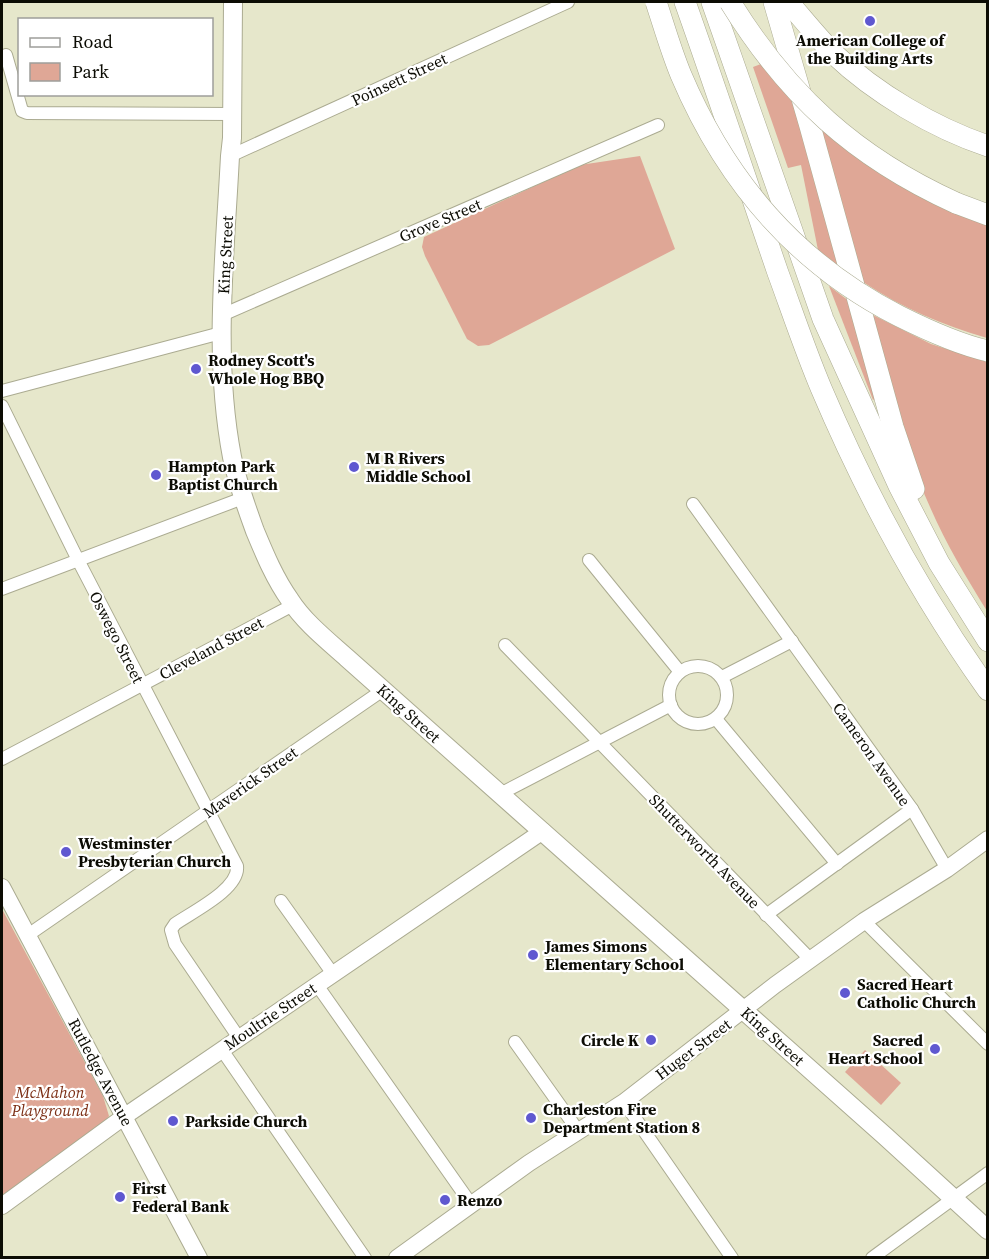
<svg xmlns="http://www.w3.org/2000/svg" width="989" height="1259" viewBox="0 0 989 1259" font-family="'Source Serif 4',serif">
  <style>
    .green { fill: #dfa796 }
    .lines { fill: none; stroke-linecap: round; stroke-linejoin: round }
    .street-casing { stroke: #abab91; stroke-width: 14 }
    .secondary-casing { stroke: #abab91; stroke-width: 18 }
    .primary-casing { stroke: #abab91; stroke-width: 20 }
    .highway-casing { stroke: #abab91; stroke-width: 22 }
    .street { stroke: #fff; stroke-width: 12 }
    .secondary { stroke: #fff; stroke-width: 16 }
    .primary { stroke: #fff; stroke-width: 18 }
    .highway { stroke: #fff; stroke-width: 21 }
    .highway-bridge-casing { stroke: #abab91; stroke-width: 22; stroke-linecap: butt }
    .highway-bridge { stroke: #fff; stroke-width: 21 }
    .poi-dot { fill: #5f58d0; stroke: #fff; stroke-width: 2 }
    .labels { text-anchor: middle; stroke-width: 4.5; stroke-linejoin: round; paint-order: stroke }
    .poi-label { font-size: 16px; font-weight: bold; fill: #0c0c04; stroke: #fff; text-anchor: start }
    .street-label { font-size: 16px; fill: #0c0c04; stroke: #fff }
    .park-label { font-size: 16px; font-style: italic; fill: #7c2f15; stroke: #fff }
  </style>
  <rect width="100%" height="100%" fill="#e6e7cb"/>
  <g class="green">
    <polygon points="761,64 796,104 840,267 818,250 801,165 788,168 753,67"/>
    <path d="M821,128L987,224V338C943,325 902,308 863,282Z"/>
    <polygon points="640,156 675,249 489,345 478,346 467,339 425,256 422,247 424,237 580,165"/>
    <polygon points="829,286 849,301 876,398 873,400"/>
    <path d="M871,314L931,344L987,362V611C966,577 946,544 930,507C903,446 889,378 871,314Z"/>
    <polygon points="2,909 103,1096 109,1116 104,1123 2,1196"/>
    <polygon points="865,1050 901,1083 881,1105 845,1072"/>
  </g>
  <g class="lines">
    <defs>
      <g id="street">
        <polyline points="6,55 22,111 27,113 232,114"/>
        <polyline points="230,156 568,2"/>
        <polyline points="222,315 658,125"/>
        <polyline points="2,391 221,333"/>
        <path d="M2,406L78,560L237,866C240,889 192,912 175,924L171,930L175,944L239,1038"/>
        <polyline points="693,504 912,809 947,869"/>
        <polyline points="589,560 680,672"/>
        <polyline points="2,589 243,498"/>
        <polyline points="505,645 811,960"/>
        <circle cx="698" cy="695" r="29"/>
        <polyline points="722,677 792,641"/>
        <polyline points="716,719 837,864"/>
        <polyline points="2,759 293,605"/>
        <polyline points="500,794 671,705"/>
        <polyline points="281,901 333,974"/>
        <polyline points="766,915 912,809"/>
        <polyline points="864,921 988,1044"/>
        <polyline points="28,935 383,690"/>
        <polyline points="317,985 471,1204"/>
        <polyline points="515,1042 579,1132"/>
        <polyline points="222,1050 365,1258"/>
        <polyline points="624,1102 732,1258"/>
        <polyline points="872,1258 988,1173"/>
      </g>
      <g id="secondary">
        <polyline points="2,887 199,1258"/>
        <polyline points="2,1206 125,1116 543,831"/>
        <polyline points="397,1258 529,1163 624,1102 775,985 864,921 947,869 988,839"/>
      </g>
      <path id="primary" d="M233,2L232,138L230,156C225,255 213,358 232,457C237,482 246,506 255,531C265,555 275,579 290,600C304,622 328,641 347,658L885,1136L988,1230"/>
      <g id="highway">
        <path d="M685,2C717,92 747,183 778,273C792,311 805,350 821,388C866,494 921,596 988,690"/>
        <polyline points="712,2 823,319 899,486 939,563 988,641"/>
        <polyline points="774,2 810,126 893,427 914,489"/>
        <path d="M788,2C803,19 818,38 834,54C875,93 934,128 988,146"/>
        <polyline points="956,203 988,215"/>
      </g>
    </defs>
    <use href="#street" class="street-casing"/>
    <use href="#secondary" class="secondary-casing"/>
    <use href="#primary" class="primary-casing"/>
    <use href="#highway" class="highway-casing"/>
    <use href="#street" class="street"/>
    <use href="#secondary" class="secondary"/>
    <use href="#primary" class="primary"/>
    <use href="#highway" class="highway"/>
    <defs>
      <g id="highway-bridge">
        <path d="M656,2C664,26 671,51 681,75C726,181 795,263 899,316C927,330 957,344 988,351"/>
        <path d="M730,2C788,96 855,157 956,203"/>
      </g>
    </defs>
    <use href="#highway-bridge" class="highway-bridge-casing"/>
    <use href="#highway-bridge" class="highway-bridge"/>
  </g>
  <g class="poi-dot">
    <circle cx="870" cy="21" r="6"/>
    <circle cx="196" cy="369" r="6"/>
    <circle cx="354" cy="467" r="6"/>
    <circle cx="156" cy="475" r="6"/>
    <circle cx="66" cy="852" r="6"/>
    <circle cx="533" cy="955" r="6"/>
    <circle cx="845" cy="993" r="6"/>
    <circle cx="651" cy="1040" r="6"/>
    <circle cx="935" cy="1049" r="6"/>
    <circle cx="531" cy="1118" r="6"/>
    <circle cx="173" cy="1121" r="6"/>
    <circle cx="120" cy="1197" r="6"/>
    <circle cx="445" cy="1200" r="6"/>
  </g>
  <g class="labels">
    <g class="poi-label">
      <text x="870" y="46" text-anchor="middle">American College of<tspan x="870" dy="18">the Building Arts</tspan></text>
      <text x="208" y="366">Rodney Scott's<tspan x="208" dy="18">Whole Hog BBQ</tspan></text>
      <text x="366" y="464">M R Rivers<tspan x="366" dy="18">Middle School</tspan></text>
      <text x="168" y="472">Hampton Park<tspan x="168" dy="18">Baptist Church</tspan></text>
      <text x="78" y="849">Westminster<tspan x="78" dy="18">Presbyterian Church</tspan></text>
      <text x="545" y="952">James Simons<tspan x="545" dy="18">Elementary School</tspan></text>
      <text x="857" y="990">Sacred Heart<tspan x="857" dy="18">Catholic Church</tspan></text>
      <text x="639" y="1046" text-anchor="end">Circle K</text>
      <text x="923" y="1046" text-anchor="end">Sacred<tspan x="923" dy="18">Heart School</tspan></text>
      <text x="543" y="1115">Charleston Fire<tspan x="543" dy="18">Department Station 8</tspan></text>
      <text x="185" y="1127">Parkside Church</text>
      <text x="132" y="1194">First<tspan x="132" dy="18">Federal Bank</tspan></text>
      <text x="457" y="1206">Renzo</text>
    </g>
    <g class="street-label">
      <text transform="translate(399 79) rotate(-25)" y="6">Poinsett Street</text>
      <text transform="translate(440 220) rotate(-23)" y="6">Grove Street</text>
      <text transform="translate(225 255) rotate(-87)" y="6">King Street</text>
      <text transform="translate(117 637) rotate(63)" y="6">Oswego Street</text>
      <text transform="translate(211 648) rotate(-28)" y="6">Cleveland Street</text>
      <text transform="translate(409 713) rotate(42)" y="6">King Street</text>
      <text transform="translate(872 754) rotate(55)" y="6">Cameron Avenue</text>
      <text transform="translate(250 782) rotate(-35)" y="6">Maverick Street</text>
      <text transform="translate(705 851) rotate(46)" y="6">Shutterworth Avenue</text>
      <text transform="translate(270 1016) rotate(-34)" y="6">Moultrie Street</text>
      <text transform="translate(773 1036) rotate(42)" y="6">King Street</text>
      <text transform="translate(693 1049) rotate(-37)" y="6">Huger Street</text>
      <text transform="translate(101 1072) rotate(62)" y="6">Rutledge Avenue</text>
    </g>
    <g class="park-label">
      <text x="50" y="1098">McMahon<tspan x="50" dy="18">Playground</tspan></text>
    </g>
  </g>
  <rect width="989" height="1259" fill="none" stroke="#0c0c04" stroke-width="6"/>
  <rect x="18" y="18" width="195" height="78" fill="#ffffff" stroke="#9e9e9b" stroke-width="1.5"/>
  <rect x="30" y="38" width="30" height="9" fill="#ffffff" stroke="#9e9e9b" stroke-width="1.5"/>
  <text x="72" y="48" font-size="18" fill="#0c0c04">Road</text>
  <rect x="30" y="63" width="30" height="18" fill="#dfa796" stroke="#9e9e9b" stroke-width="1.5"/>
  <text x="72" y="78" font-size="18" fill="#0c0c04">Park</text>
</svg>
